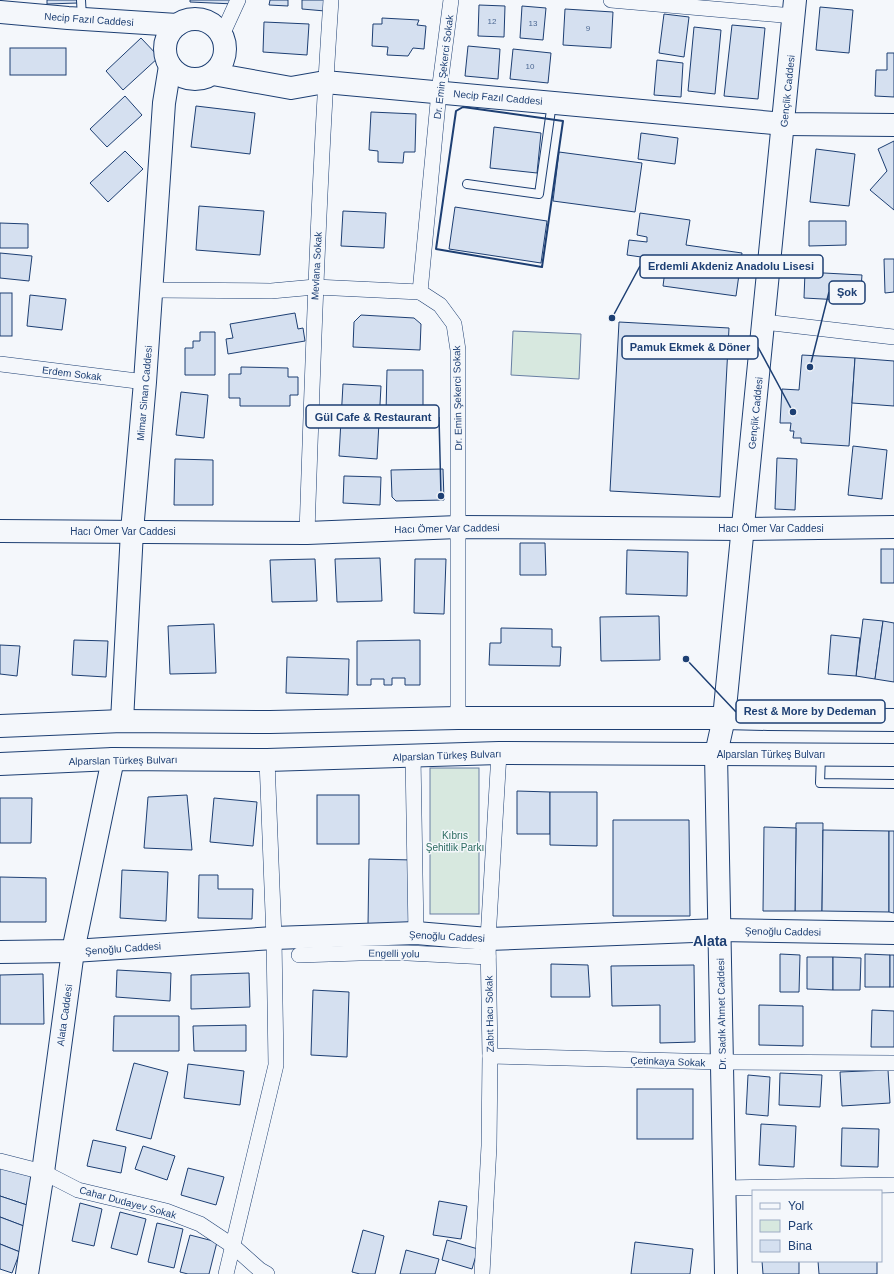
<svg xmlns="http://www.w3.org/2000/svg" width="894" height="1274" viewBox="0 0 894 1274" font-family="Arial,sans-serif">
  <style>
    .green { fill: #d7e8df; stroke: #687fa3 }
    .building { fill: #d5e0f0; stroke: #1d3f73 }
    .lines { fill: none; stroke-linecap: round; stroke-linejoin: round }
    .lane-casing { stroke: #1d3f73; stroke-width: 10 }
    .street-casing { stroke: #1d3f73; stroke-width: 16 }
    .secondary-casing { stroke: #1d3f73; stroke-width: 24 }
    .highway-casing { stroke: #1d3f73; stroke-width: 24 }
    .lane { stroke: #f4f7fb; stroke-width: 8 }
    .street { stroke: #f4f7fb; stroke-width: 15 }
    .secondary { stroke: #f4f7fb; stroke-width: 22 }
    .highway { stroke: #f4f7fb; stroke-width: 22 }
    .wall { stroke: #1d3f73; stroke-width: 2 }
    .labels { text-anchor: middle; stroke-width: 3; stroke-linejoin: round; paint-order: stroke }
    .number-label { font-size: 8px; fill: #4b6792 }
    .street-label { font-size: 10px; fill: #1d3f73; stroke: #f4f7fb }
    .park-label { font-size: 10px; fill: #2c6c60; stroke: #f4f7fb }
    .district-label { font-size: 14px; font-weight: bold; fill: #1d3f73; stroke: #f4f7fb }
    .leader { fill: none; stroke: #1d3f73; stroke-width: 1.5 }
    .callout-dot { fill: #1d3f73; stroke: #f4f7fb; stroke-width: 1.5 }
    .callout { fill: #f4f7fb; stroke: #1d3f73; stroke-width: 1.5 }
    .callout-label { font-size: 11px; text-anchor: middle; font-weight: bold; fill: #1d3f73 }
  </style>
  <rect width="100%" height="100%" fill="#f4f7fb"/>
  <g class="green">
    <polygon points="513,331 581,334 579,379 511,375"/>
    <rect x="430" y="768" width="49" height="146"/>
  </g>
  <g class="building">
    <polygon points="47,0 77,0 78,3 47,4"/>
    <polygon points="190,0 234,0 234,4 190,2"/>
    <polygon points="270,0 288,0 288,6 269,5"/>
    <polygon points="302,0 326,0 325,11 302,9"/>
    <polygon points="479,5 505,6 504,37 478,36"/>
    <polygon points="522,6 546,8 543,40 520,38"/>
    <polygon points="820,7 853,10 849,53 816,50"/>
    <polygon points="565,9 613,12 611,48 563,45"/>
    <polygon points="664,14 689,17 684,57 659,53"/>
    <polygon points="382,18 419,20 417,25 426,26 424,49 413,48 408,56 387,55 388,47 372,46 373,24 382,24"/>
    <polygon points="264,22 309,24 307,55 263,52"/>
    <polygon points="732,25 765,28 758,99 724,96"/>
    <polygon points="694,27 721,30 715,94 688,91"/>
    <polygon points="141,38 159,57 123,90 106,71"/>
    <polygon points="468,46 500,49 498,79 465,76"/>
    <rect x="10" y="48" width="56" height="27"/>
    <polygon points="513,49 551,53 548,83 510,79"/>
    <polygon points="887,53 894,53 894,97 875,96 876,70 887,70"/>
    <polygon points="657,60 683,63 681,97 654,95"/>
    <polygon points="125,96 142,115 107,147 90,129"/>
    <polygon points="196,106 255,113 250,154 191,147"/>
    <polygon points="371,112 416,114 415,152 404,152 403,163 378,162 378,151 369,150"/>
    <polygon points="494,127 541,133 537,173 490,168"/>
    <polygon points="641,133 678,138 675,164 638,159"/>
    <polygon points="894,141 894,210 870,190 887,171 878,149"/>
    <polygon points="816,149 855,154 849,206 810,202"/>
    <polygon points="125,151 143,169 108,202 90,183"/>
    <polygon points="559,152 642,163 635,212 553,201"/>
    <polygon points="199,206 264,211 260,255 196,250"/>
    <polygon points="455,207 547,221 541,263 449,249"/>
    <polygon points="343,211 386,213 384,248 341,246"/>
    <polygon points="640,213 690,220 686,245 742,253 736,296 663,286 665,271 675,273 677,262 627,255 629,240 647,242 647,237 637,235"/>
    <polygon points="809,221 846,221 846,245 809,246"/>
    <polygon points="0,223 28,224 28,248 0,248"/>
    <polygon points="0,253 32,256 29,281 0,278"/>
    <polygon points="884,259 894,259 894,292 885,293"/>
    <polygon points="805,272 862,275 860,301 804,298"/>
    <rect x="0" y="293" width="12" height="43"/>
    <polygon points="30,295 66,299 62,330 27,326"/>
    <polygon points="295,313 298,329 303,328 305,341 228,354 226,339 233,338 230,324"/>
    <polygon points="361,315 414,318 421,324 420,350 353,347 354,322"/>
    <polygon points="619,322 729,328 720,497 610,491"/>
    <polygon points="200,332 215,332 215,375 185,375 185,348 193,348 193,341 200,341"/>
    <polygon points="802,355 855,358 849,446 801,443 801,438 793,438 794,431 790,431 791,423 780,423 782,389 799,390"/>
    <polygon points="855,358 894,361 894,406 852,403"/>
    <polygon points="241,367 288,368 288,377 298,377 298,395 290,395 290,406 240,406 240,398 229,398 229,374 241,374"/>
    <polygon points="387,370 423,370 423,413 386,413"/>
    <polygon points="343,384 381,386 377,459 339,456"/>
    <polygon points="181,392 208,395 204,438 176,435"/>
    <polygon points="853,446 887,450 882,499 848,495"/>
    <polygon points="777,458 797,459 795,510 775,509"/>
    <polygon points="175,459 213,460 213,505 174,505"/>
    <polygon points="443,469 444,500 396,501 392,497 391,470"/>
    <polygon points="344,476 381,477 380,505 343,503"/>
    <polygon points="520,543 545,543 546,575 520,575"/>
    <rect x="881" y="549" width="13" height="34"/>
    <polygon points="627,550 688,552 687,596 626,594"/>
    <polygon points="380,558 382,601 337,602 335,559"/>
    <polygon points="315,559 317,601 272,602 270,560"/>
    <polygon points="415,559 446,559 444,614 414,613"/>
    <polygon points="659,616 660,660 601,661 600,617"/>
    <polygon points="863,619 883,621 875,679 856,676"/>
    <polygon points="883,621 894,623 894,682 875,679"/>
    <polygon points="214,624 216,673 170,674 168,626"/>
    <polygon points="501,628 552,629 552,647 561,647 560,666 489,665 490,643 501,643"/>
    <polygon points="831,635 860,638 856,676 828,674"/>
    <polygon points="74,640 108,641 106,677 72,675"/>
    <polygon points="420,640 420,685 405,685 405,678 392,678 392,685 384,685 384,679 371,679 371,685 357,685 357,641"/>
    <polygon points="0,645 20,646 17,676 0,674"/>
    <polygon points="287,657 349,659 348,695 286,693"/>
    <polygon points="517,791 550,792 550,834 517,834"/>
    <polygon points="550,792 597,792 597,846 550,845"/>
    <polygon points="187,795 192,850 144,848 148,797"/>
    <rect x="317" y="795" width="42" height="49"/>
    <polygon points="0,798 32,798 31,843 0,843"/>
    <polygon points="214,798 257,802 253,846 210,842"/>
    <polygon points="613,820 689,820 690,916 613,916"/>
    <polygon points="796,823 823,823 822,911 795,911"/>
    <polygon points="764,827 796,828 795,911 763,911"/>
    <polygon points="823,830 889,831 889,912 822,911"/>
    <polygon points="889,831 894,831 894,913 889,912"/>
    <polygon points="369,859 413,860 412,926 368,925"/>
    <polygon points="122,870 168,872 166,921 120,918"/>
    <polygon points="199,875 218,875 218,889 253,889 252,919 198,918"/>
    <polygon points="0,877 46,878 46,922 0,922"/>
    <polygon points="780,954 800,955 799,992 780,992"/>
    <polygon points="865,954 890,955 890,987 865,987"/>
    <rect x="890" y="955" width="4" height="32"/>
    <polygon points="807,957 833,957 833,990 807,989"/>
    <polygon points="833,957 861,958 860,990 833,990"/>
    <polygon points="551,964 588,965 590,997 551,997"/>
    <polygon points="694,965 695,1042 660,1043 660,1005 612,1006 611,966"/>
    <polygon points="117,970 171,973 170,1001 116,997"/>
    <polygon points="249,973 250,1007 191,1009 191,975"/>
    <polygon points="43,974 44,1024 0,1024 0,975"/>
    <polygon points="313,990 349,992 347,1057 311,1055"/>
    <polygon points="759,1005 803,1006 803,1046 759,1045"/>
    <polygon points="872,1010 894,1011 894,1047 871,1047"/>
    <polygon points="114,1016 179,1016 179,1051 113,1051"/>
    <polygon points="246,1025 246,1051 194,1051 193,1026"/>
    <polygon points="134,1063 168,1072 151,1139 116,1130"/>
    <polygon points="188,1064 244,1071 240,1105 184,1098"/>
    <polygon points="888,1070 890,1103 842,1106 840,1072"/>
    <polygon points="780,1073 822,1075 820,1107 779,1105"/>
    <polygon points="748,1075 770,1077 768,1116 746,1114"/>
    <rect x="637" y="1089" width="56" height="50"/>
    <polygon points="761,1124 796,1126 794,1167 759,1165"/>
    <polygon points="842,1128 879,1129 878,1167 841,1166"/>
    <polygon points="93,1140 126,1147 121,1173 87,1166"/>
    <polygon points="143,1146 175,1156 167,1180 135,1169"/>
    <polygon points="0,1167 32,1175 27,1205 0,1196"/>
    <polygon points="188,1168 224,1177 216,1205 181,1195"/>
    <polygon points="0,1196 27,1205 29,1228 0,1217"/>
    <polygon points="439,1201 467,1206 461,1239 433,1235"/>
    <polygon points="80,1203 102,1209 94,1246 72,1241"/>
    <polygon points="120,1212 146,1219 137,1255 111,1248"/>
    <polygon points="0,1217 29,1228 20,1252 0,1244"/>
    <polygon points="157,1223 183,1229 174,1268 148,1262"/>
    <polygon points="363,1230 384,1236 375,1274 360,1274 352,1272"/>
    <polygon points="190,1235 217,1242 209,1274 188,1274 180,1272"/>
    <polygon points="447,1240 478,1249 472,1269 442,1260"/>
    <polygon points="635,1242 693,1249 690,1274 631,1274"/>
    <polygon points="0,1244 20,1252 12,1273 0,1269"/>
    <polygon points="406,1250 439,1259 435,1274 400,1274"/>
    <polygon points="762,1261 799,1261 799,1274 763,1274"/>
    <polygon points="818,1261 877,1261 877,1274 819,1274"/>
  </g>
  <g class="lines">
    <defs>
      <g id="lane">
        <polyline points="81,0 82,18"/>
        <polyline points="467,184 539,194 552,103"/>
        <polyline points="821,755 820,783 894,784"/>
      </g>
      <g id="street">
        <polyline points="451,0 439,92 420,292 440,305 454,324 458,350 458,718"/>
        <polyline points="611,0 794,16"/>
        <polyline points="222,35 238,0"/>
        <polyline points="152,290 271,291 315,287 420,292"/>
        <polyline points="764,322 894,337"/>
        <polyline points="0,364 145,382"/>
        <path d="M307,533C313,355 319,177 331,0"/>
        <polyline points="413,756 416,933"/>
        <polyline points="299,955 359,953 408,953 488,957"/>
        <polyline points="490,1056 722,1062 894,1063"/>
        <polyline points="0,1161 43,1172 78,1190 166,1211 200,1224 233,1246 260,1270 267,1274"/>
        <polyline points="724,1188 894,1185"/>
        <polyline points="226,1274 276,1065 274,938 267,760"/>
        <polyline points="482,1274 489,1146 490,1056 488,939 499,753"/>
      </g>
      <g id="secondary">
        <polyline points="0,12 68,18 177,25"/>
        <circle cx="195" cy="49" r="30"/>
        <polyline points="213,74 291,88 325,82 784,124 894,125"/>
        <polyline points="0,531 307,533 458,527 743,529 894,527"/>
        <polyline points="122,721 132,531 145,382 164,103 170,66"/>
        <polyline points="0,952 73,951 274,938 416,933 488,939 719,930 894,933"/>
        <polyline points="27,1274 43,1172 73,951 113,759"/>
        <polyline points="726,1274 716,754 724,718 795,0"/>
      </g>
      <g id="highway">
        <polyline points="0,726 122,721 270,722 458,718 724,718 768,719 894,720"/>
        <polyline points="0,764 113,759 267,760 499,753 894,755"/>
      </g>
    </defs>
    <use href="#lane" class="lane-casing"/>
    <use href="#street" class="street-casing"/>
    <use href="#secondary" class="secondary-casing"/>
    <use href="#highway" class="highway-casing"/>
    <use href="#lane" class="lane"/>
    <use href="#street" class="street"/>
    <use href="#secondary" class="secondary"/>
    <use href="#highway" class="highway"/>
    <polygon class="wall" points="463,107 563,121 542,267 436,249 456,111"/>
  </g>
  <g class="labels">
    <g class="number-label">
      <text x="492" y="24">12</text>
      <text x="533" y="26">13</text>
      <text x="588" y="31">9</text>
      <text x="530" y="69">10</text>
    </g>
    <g class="street-label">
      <text transform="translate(89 19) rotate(4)" y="4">Necip Fazıl Caddesi</text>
      <text transform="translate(443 67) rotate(-83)" y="4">Dr. Emin Şekerci Sokak</text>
      <text transform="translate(787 91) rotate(-84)" y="4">Gençlik Caddesi</text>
      <text transform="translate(498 97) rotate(5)" y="4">Necip Fazıl Caddesi</text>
      <text transform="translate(316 266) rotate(-87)" y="4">Mevlana Sokak</text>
      <text transform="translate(72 373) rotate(7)" y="4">Erdem Sokak</text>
      <text transform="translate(144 393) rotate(-85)" y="4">Mimar Sinan Caddesi</text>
      <text transform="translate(457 398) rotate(-91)" y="4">Dr. Emin Şekerci Sokak</text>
      <text transform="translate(755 413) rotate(-84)" y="4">Gençlik Caddesi</text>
      <text transform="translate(447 528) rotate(-1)" y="4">Hacı Ömer Var Caddesi</text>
      <text x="771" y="532">Hacı Ömer Var Caddesi</text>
      <text x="123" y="535">Hacı Ömer Var Caddesi</text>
      <text x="771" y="758">Alparslan Türkeş Bulvarı</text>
      <text transform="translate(447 755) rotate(-2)" y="4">Alparslan Türkeş Bulvarı</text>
      <text transform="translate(123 760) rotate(-1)" y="4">Alparslan Türkeş Bulvarı</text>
      <text transform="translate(783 931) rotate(1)" y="4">Şenoğlu Caddesi</text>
      <text transform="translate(447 936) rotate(3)" y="4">Şenoğlu Caddesi</text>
      <text transform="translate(123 948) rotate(-4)" y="4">Şenoğlu Caddesi</text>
      <text transform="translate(394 953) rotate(1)" y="4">Engelli yolu</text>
      <text transform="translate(489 1014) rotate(-91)" y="4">Zabıt Hacı Sokak</text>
      <text transform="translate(721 1014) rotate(-91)" y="4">Dr. Sadık Ahmet Caddesi</text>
      <text transform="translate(64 1015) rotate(-82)" y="4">Alata Caddesi</text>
      <text transform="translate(668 1061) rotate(2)" y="4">Çetinkaya Sokak</text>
      <text transform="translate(128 1202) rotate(15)" y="4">Cahar Dudayev Sokak</text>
    </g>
    <g class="park-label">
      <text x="455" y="839">Kıbrıs<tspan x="455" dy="12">Şehitlik Parkı</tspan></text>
    </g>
    <g class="district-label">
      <text x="710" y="946">Alata</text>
    </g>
  </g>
  <path class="leader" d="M612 318L640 266M810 367L829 292M793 412L758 347M441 496L439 417M686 659L736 712"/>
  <g class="callout-dot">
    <circle cx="612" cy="318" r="4"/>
    <circle cx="810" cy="367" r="4"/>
    <circle cx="793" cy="412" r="4"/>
    <circle cx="441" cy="496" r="4"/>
    <circle cx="686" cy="659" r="4"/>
  </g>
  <g class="callout">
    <rect x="640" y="255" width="183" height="23" rx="4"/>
    <rect x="829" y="281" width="36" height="23" rx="4"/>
    <rect x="622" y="336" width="136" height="23" rx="4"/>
    <rect x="306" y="405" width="133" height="23" rx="4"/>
    <rect x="736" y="700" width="149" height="23" rx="4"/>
  </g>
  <g class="callout-label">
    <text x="731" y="270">Erdemli Akdeniz Anadolu Lisesi</text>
    <text x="847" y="296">Şok</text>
    <text x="690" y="351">Pamuk Ekmek &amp; Döner</text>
    <text x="373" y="421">Gül Cafe &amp; Restaurant</text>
    <text x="810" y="715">Rest &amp; More by Dedeman</text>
  </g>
  <rect x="752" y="1190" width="130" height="72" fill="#f4f7fb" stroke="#9eadc5"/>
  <rect x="760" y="1203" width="20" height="6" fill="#f4f7fb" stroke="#9eadc5"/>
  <text x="788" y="1210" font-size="12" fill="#1d3f73">Yol</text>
  <rect x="760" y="1220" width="20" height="12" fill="#d7e8df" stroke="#9eadc5"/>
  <text x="788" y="1230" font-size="12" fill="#1d3f73">Park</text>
  <rect x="760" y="1240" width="20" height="12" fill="#d5e0f0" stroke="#9eadc5"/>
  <text x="788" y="1250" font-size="12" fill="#1d3f73">Bina</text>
</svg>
